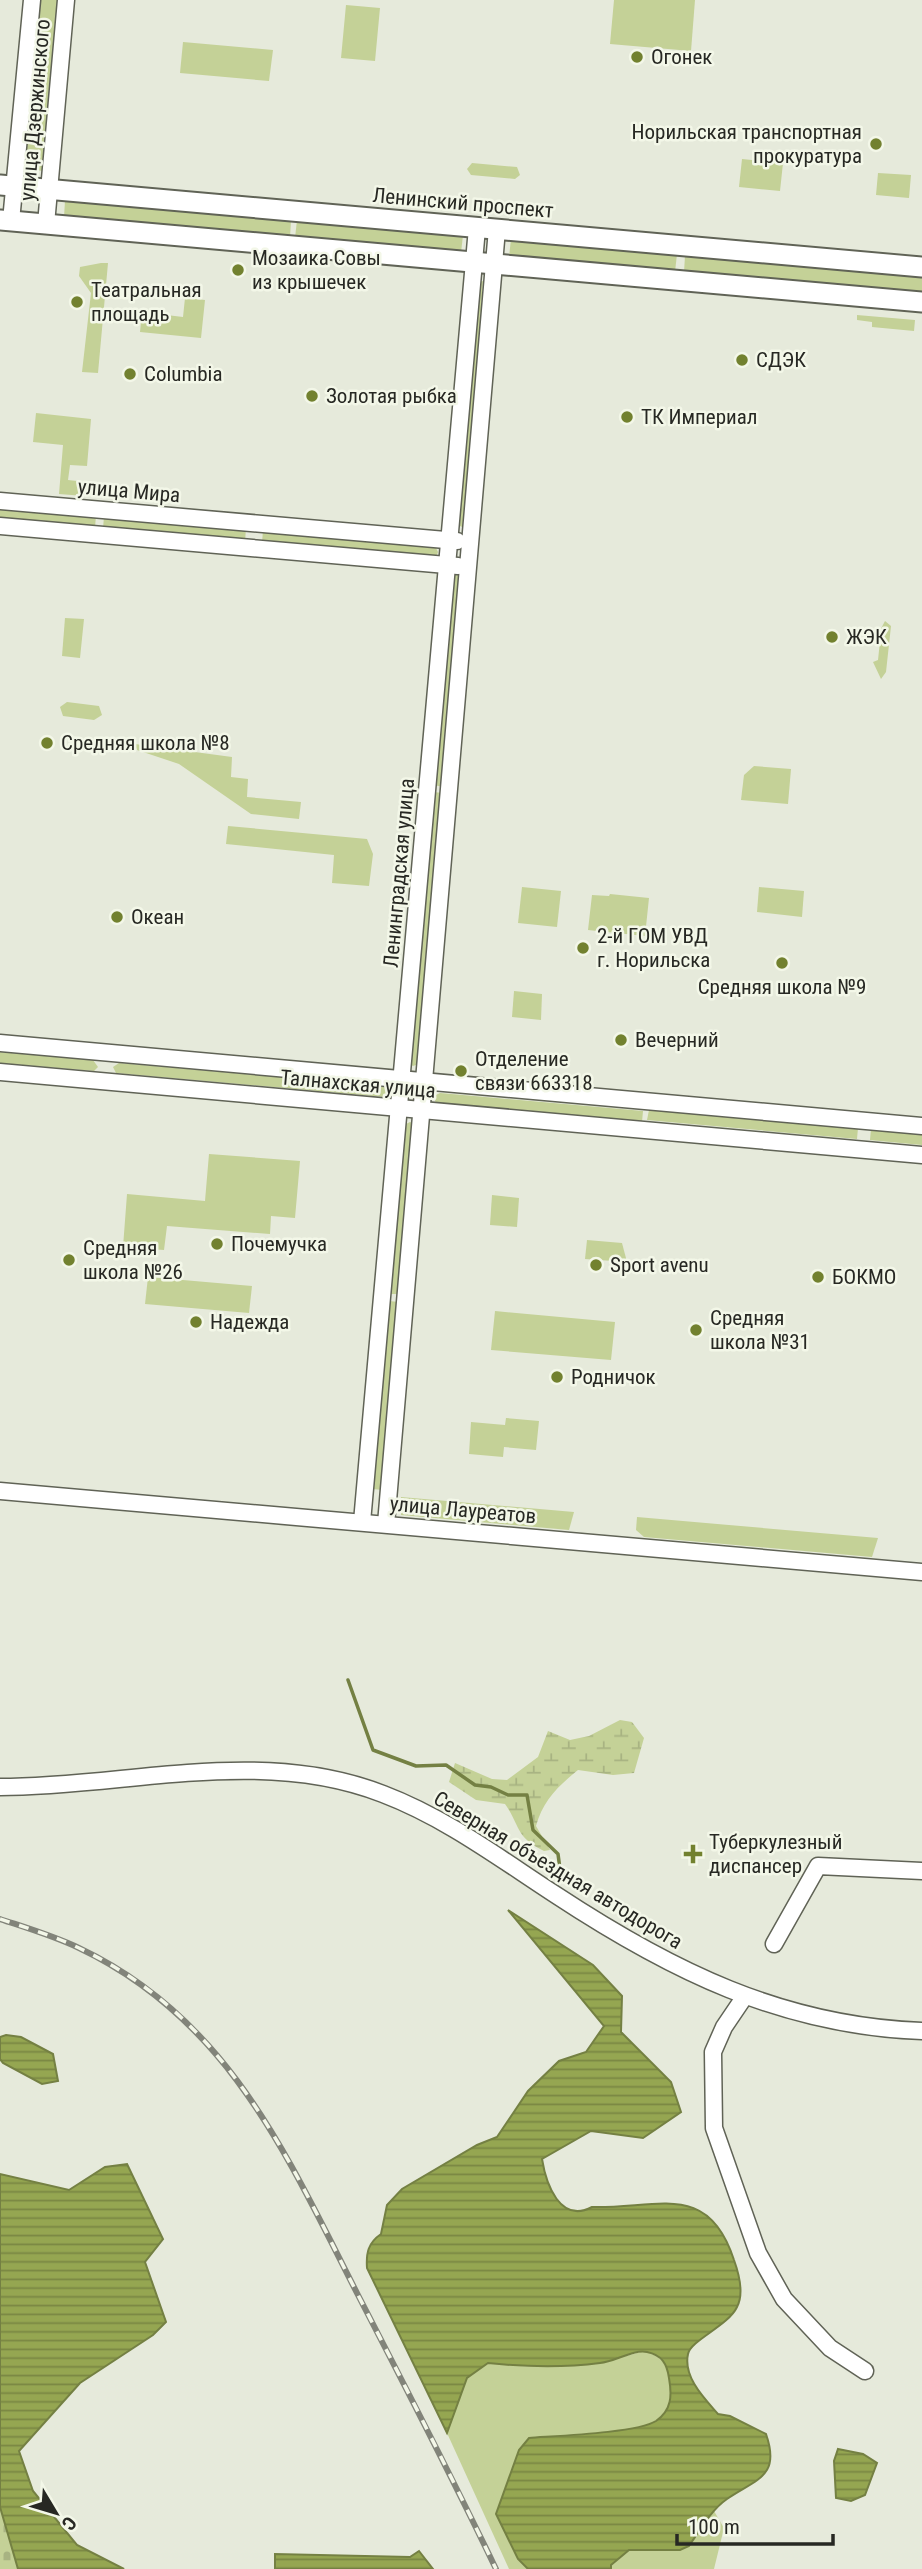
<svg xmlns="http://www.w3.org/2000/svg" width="922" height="2569" viewBox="0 0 922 2569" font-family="'Roboto Condensed',sans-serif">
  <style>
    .green { fill: #c4d197 }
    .wetland { fill: url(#wetland-marsh) }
    .cemetery { fill: url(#cemetery-stones) }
    .water { fill: url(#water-rules); stroke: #748043; stroke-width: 2 }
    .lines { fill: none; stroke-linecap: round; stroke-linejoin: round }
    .stream { stroke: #748043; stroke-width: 3.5 }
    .minor-casing { stroke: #606356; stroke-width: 19 }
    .major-casing { stroke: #606356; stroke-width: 23 }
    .minor { stroke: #fff; stroke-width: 16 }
    .major { stroke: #fff; stroke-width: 19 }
    .rail-casing { stroke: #82847a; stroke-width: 6 }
    .rail { stroke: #f3f7e8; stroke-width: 3.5; stroke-dasharray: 10; stroke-linecap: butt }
    .poi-dot { fill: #72812f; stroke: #f3f7e8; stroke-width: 2.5 }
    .labels { text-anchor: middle; stroke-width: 5; stroke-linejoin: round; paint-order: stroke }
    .poi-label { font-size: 21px; fill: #272823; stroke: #f3f7e8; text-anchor: start }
    .street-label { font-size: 21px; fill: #272823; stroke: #f3f7e8 }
  </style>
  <defs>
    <pattern id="wetland-marsh" width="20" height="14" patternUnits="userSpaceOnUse" patternTransform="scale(1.75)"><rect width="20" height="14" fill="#c4d197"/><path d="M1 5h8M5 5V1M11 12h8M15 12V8" fill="none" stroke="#a8b382"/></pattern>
    <pattern id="cemetery-stones" width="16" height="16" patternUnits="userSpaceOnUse" patternTransform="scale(1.75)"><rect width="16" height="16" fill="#c4d197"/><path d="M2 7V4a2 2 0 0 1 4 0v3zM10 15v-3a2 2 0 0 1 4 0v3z" fill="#a8b382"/></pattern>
    <pattern id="water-rules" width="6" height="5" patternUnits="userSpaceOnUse" patternTransform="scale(1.75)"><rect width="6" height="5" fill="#95a651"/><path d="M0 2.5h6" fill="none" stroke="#7a8743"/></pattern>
  </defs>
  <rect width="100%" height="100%" fill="#e6eadb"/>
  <g class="green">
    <polygon points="37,0 61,0 44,171 23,169"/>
    <polygon points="614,0 695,0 691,51 610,44"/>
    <polygon points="346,5 380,8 375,61 341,58"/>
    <polygon points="183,42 273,50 269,81 180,73"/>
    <polygon points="742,159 783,163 780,191 739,187"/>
    <polygon points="472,163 517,167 520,175 515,179 471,175 467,169"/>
    <polygon points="878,173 911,175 909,198 876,195"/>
    <polygon points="65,200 291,220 290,238 64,218"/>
    <polygon points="297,220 463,235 461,253 295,238"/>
    <polygon points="511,239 677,254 675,272 509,257"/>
    <polygon points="685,255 922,276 922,294 684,273"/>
    <polygon points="101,263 108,263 98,373 82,372 91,293 79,276 80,267"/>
    <polygon points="483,281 466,526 462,527 458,525 479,282"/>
    <polygon points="185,298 205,300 201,338 140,332 142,312 183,317"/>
    <polygon points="857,315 915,320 914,331 872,327 872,322 857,320"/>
    <polygon points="36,413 91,419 87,466 70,465 68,480 86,482 84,496 59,494 63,445 33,442"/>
    <polygon points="0,505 96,514 95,529 0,520"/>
    <polygon points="104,515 246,528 245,542 103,530"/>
    <polygon points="263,529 435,546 438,552 436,557 262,544"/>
    <polygon points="458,574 460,574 444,787 433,785 454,575"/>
    <polygon points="65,618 84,619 80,658 62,656"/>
    <polygon points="885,621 891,626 886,672 881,679 873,662 878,660 880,641 876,638"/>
    <polygon points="67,702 99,706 102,715 94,720 63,716 60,707"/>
    <polygon points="135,744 232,757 231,777 248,779 247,797 301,802 299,819 251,814 179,764 137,750"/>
    <polygon points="754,766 791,769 788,804 741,800 744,775"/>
    <polygon points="432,792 444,793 419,1064 413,1066 410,1064"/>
    <polygon points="228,826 367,839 373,854 369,886 332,883 334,855 226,844"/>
    <polygon points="522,887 561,891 557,927 518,923"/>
    <polygon points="759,887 804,891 802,917 757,912"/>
    <polygon points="610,894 649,898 645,936 588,930 592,895 609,896"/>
    <polygon points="514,991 542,994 541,1020 512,1017"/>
    <polygon points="0,1052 93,1060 98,1067 94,1071 0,1063"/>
    <polygon points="119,1063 384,1086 389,1093 385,1097 116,1073 113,1067"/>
    <polygon points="440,1093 643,1111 642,1122 436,1104 434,1096"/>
    <polygon points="649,1110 858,1128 857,1139 647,1120"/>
    <polygon points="410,1122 414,1124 400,1294 389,1294 404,1125"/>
    <polygon points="871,1129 922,1134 922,1145 870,1140"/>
    <polygon points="209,1154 300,1161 295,1218 271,1216 270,1234 167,1226 164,1250 123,1247 127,1194 205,1201"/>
    <polygon points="492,1195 519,1198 517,1227 490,1225"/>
    <polygon points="587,1240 622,1243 627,1262 585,1259"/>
    <polygon points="148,1277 252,1286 249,1313 145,1304"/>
    <polygon points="388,1301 400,1302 383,1490 372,1489"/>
    <polygon points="495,1311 615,1322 611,1360 491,1350"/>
    <polygon points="506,1418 539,1421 536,1450 504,1447 503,1457 469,1454 471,1422 505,1425"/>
    <polygon points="401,1497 574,1512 569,1530 401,1515"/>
    <polygon points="637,1517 878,1538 872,1557 644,1537 636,1530"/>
    <path d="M644,2351C662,2357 667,2363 670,2381C672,2396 670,2415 653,2423C624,2435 561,2436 529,2438L518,2559L528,2569H509L447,2433L467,2378L488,2363C542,2370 592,2367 644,2351Z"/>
    <polygon points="714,2511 724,2528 714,2569 611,2569 610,2565 629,2550 680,2550 689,2546"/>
  </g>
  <path class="wetland" d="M620,1720L632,1722L644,1738L634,1773L613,1775L578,1770C557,1787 543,1801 536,1826L550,1850L544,1851C515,1837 521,1827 505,1804L476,1800L449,1782L455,1763L492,1779L507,1780L538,1757L548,1731L570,1740L589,1736Z"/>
  <polygon class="cemetery" points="0,2507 18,2569 0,2569"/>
  <g class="water">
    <path d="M508,1910L593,1965L622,1996L621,2032L671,2082L681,2112L643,2138L591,2131L542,2159C546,2184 560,2224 592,2207C657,2209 708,2180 734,2260C739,2274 744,2294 737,2307C728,2326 691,2340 688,2354C683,2377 704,2398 718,2414L730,2416L766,2434C781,2477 756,2479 727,2499C711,2510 700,2530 689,2546L680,2550H629L611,2565V2569H528L518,2559L496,2514L519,2450L529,2438C554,2436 637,2433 656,2421C672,2410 672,2395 669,2378C667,2364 662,2355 647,2352C633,2349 615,2362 600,2363C562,2368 526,2367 488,2363L467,2378L447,2433L367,2268C366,2253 368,2243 381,2234L387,2205L402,2189L477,2145L497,2137L528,2091L559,2061L586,2052L604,2026Z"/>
    <polygon points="6,2035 21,2037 53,2054 58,2081 42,2084 3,2063 0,2059 0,2037"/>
    <polygon points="127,2164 163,2239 145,2262 166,2322 153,2335 80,2383 19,2451 33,2491 77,2545 124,2569 18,2569 0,2507 0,2174 69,2190 105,2167"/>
    <polygon points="838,2449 863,2454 877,2463 865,2495 851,2501 836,2498 834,2461"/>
    <polygon points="419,2551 433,2569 275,2569 275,2554 410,2557"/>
  </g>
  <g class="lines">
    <polyline class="stream" points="348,1680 373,1750 416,1766 446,1765 475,1785 491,1787 508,1795 527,1795 533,1830 558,1854 560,1869"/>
    <defs>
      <g id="minor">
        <polyline points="11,221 32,0"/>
        <polyline points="46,224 66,0"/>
        <polyline points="0,501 457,541"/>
        <polyline points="0,526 458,566"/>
        <polyline points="0,1043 922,1126"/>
        <polyline points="0,1072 922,1155"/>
        <polyline points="0,1491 922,1572"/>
        <polyline points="362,1522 477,228"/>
        <polyline points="386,1524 497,229"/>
        <path d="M0,1787C127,1787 260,1746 383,1794C446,1818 499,1858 556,1895C670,1970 782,2026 922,2031"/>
        <polyline points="774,1944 818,1866 922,1871"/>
        <polyline points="745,1996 724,2027 713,2052 714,2128 758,2253 784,2299 830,2348 865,2371"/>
      </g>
      <g id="major">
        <polyline points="0,185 922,267"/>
        <polyline points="0,220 922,302"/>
      </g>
    </defs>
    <use href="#minor" class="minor-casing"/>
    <use href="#major" class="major-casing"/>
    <use href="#minor" class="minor"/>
    <use href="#major" class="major"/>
    <defs>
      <path id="rail" d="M0,1919C27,1928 54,1936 79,1948C229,2019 287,2156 358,2295C405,2386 452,2477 496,2569"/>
    </defs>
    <use href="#rail" class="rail-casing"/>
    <use href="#rail" class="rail"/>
  </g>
  <g class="poi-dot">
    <circle cx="637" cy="57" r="7"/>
    <circle cx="876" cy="144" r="7"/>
    <circle cx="238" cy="270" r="7"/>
    <circle cx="77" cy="302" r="7"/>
    <circle cx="742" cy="360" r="7"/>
    <circle cx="130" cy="374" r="7"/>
    <circle cx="312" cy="396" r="7"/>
    <circle cx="627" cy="417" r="7"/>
    <circle cx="832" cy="637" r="7"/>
    <circle cx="47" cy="743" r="7"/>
    <circle cx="117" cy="917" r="7"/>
    <circle cx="583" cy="948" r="7"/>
    <circle cx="782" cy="963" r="7"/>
    <circle cx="621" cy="1040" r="7"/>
    <circle cx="461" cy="1071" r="7"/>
    <circle cx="217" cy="1244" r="7"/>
    <circle cx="69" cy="1260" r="7"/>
    <circle cx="596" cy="1265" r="7"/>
    <circle cx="818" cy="1277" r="7"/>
    <circle cx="196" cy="1322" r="7"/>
    <circle cx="696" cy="1330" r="7"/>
    <circle cx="557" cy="1377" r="7"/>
    <path d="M689.5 1843.5h7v7h7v7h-7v7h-7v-7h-7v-7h7z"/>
  </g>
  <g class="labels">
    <g class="poi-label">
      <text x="651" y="64">Огонек</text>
      <text x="862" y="139" text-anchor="end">Норильская транспортная<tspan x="862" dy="24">прокуратура</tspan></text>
      <text x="252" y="265">Мозаика Совы<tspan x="252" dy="24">из крышечек</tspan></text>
      <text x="91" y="297">Театральная<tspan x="91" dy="24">площадь</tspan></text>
      <text x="756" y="367">СДЭК</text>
      <text x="144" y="381">Columbia</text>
      <text x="326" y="403">Золотая рыбка</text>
      <text x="641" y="424">ТК Империал</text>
      <text x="846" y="644">ЖЭК</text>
      <text x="61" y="750">Средняя школа №8</text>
      <text x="131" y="924">Океан</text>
      <text x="597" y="943">2-й ГОМ УВД<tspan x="597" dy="24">г. Норильска</tspan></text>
      <text x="782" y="994" text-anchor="middle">Средняя школа №9</text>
      <text x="635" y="1047">Вечерний</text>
      <text x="475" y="1066">Отделение<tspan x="475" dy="24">связи 663318</tspan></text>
      <text x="231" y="1251">Почемучка</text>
      <text x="83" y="1255">Средняя<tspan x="83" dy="24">школа №26</tspan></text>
      <text x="610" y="1272">Sport avenu</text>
      <text x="832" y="1284">БОКМО</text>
      <text x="710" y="1325">Средняя<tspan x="710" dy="24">школа №31</tspan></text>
      <text x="210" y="1329">Надежда</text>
      <text x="571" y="1384">Родничок</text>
      <text x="709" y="1849">Туберкулезный<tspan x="709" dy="24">диспансер</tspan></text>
    </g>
    <g class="street-label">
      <text transform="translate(35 110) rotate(-85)" y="7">улица Дзержинского</text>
      <text transform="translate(463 203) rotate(5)" y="7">Ленинский проспект</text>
      <text transform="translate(129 491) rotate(5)" y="7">улица Мира</text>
      <text transform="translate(399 873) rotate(-85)" y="7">Ленинградская улица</text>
      <text transform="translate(358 1084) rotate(5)" y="7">Талнахская улица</text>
      <text transform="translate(463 1510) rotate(5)" y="7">улица Лауреатов</text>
      <text transform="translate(558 1870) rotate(31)" y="7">Северная объездная автодорога</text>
    </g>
  </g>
  <g transform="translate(56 2513) rotate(128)" stroke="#f3f7e8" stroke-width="5" paint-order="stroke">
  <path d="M0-5L12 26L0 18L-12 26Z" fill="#272823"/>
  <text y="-10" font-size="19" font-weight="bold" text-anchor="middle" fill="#272823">С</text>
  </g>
  <path d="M677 2534v10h156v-10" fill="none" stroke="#272823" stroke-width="3.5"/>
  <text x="688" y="2534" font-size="21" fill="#272823" stroke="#f3f7e8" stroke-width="5" paint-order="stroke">100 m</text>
</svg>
